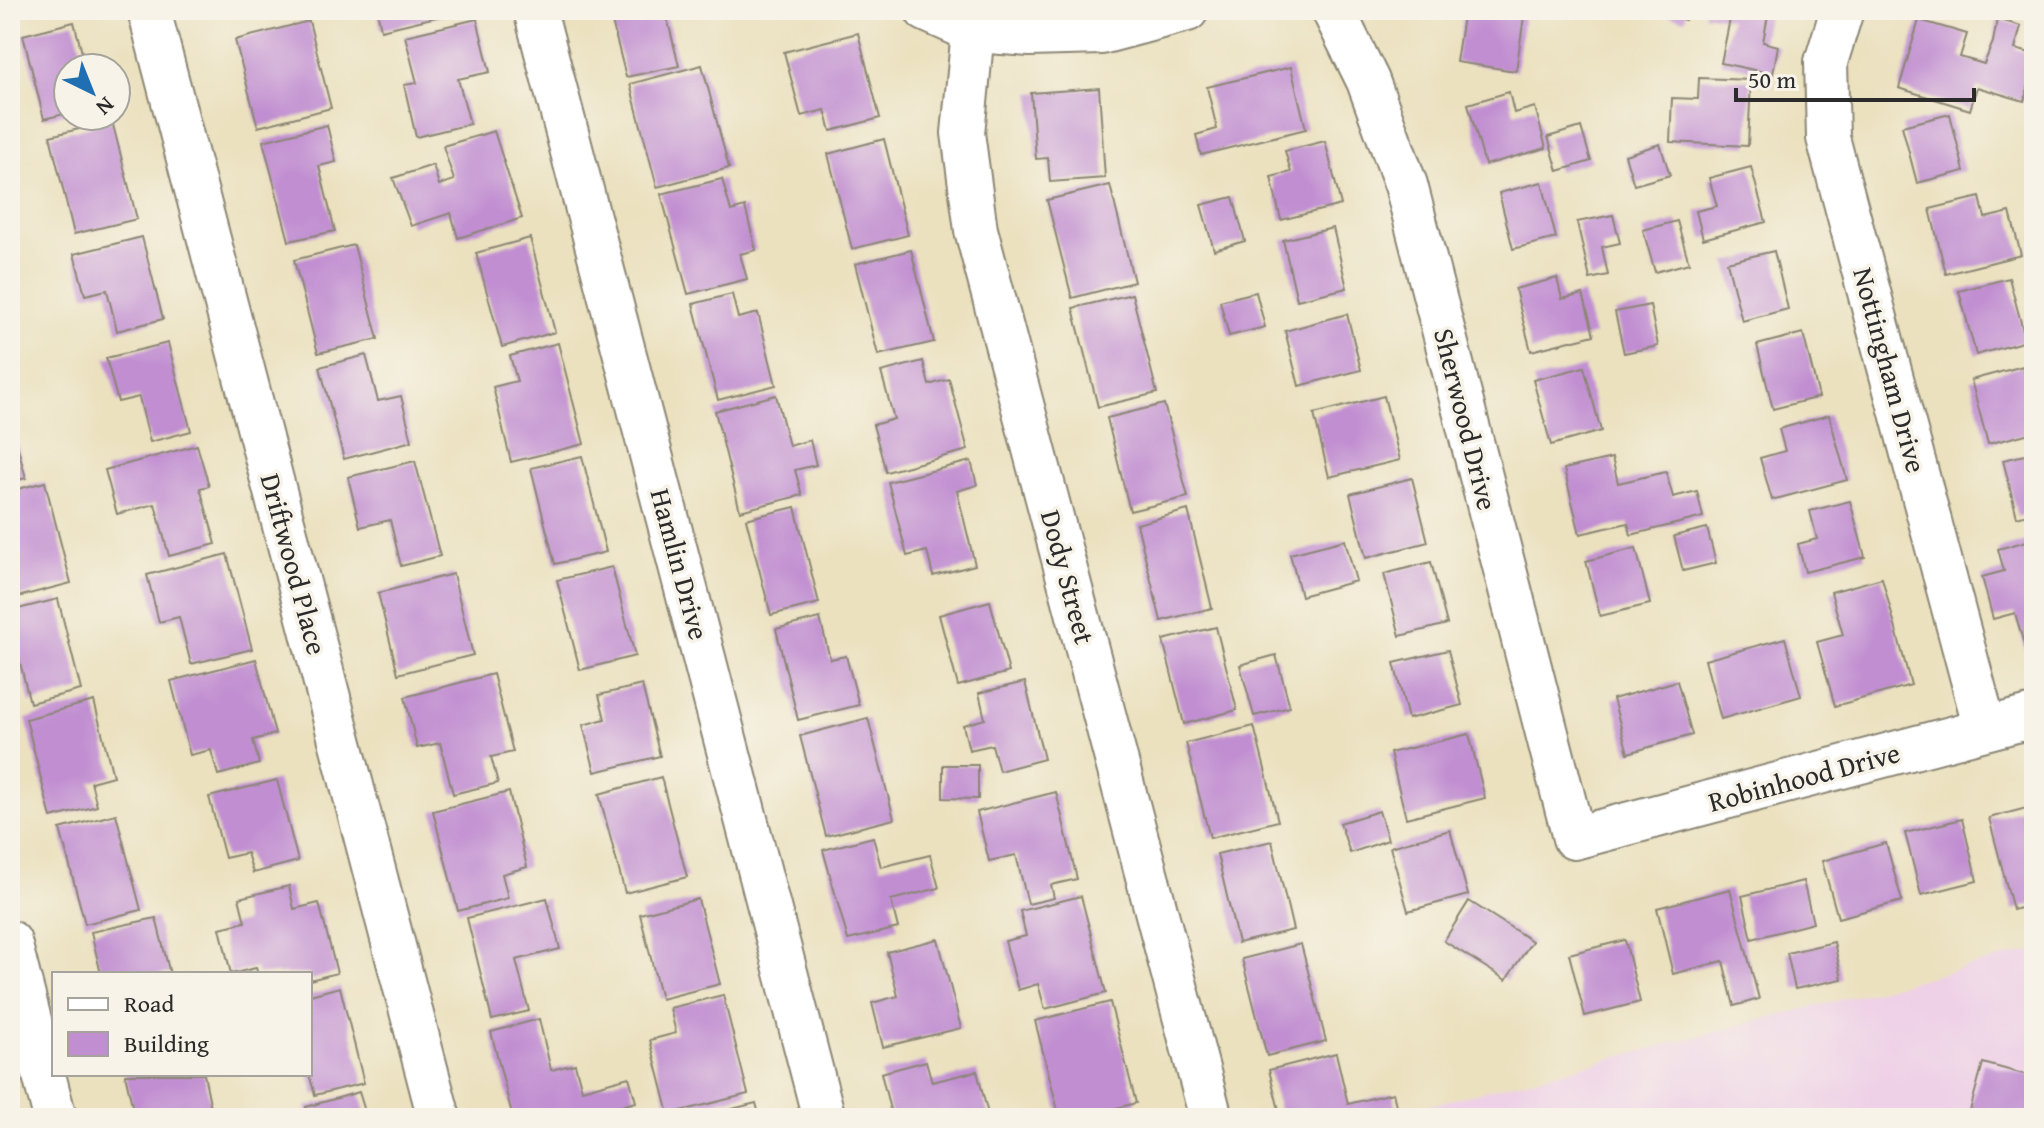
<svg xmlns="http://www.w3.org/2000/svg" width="2044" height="1128" viewBox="0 0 2044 1128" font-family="'Gentium Book Plus',serif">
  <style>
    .built { fill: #eed0e7 }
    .building { fill: #c18fd1 }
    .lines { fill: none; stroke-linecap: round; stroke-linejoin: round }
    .minor-casing { stroke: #8b8675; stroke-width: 46 }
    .minor { stroke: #fff; stroke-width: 42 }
    .labels { text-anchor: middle; stroke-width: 7; stroke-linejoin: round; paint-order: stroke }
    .street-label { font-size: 28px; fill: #2b2b2b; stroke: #f7f3e8 }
  </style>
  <rect width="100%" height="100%" fill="#f7f3e8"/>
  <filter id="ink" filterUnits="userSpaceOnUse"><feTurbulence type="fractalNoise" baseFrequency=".0125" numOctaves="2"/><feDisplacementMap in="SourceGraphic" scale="16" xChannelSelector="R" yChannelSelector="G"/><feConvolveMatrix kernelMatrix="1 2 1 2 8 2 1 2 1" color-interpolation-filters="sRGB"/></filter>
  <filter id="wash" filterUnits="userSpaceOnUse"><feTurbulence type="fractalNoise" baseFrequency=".006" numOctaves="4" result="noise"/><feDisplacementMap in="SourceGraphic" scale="32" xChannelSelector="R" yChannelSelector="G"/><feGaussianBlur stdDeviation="1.8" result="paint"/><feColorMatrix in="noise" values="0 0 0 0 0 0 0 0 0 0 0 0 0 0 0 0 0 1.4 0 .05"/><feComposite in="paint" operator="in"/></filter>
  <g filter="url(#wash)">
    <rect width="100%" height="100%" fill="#ebe1bf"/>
    <polygon class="built" points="2034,950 2034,1118 1417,1118 1415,1109"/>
    <g id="blocks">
      <g class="building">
        <polygon points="377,10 462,10 462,11 381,30"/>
        <polygon points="609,10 665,10 679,66 626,77"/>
        <polygon points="1464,10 1525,10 1516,71 1456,62"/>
        <polygon points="1648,10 1687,10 1685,20"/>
        <polygon points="1704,10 1769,10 1763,42 1778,46 1773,74 1721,63 1730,19 1704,14"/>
        <polygon points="477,19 490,72 458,79 470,124 416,137 404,85 417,83 405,36"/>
        <polygon points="1997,19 2021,26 2015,49 2034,54 2034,69 2024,101 1977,87 1970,110 1899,88 1919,20 1967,34 1960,57 1984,64 1993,42"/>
        <polygon points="309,21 331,108 258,127 235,40"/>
        <polygon points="74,22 86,68 68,68 68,113 44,119 23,35"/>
        <polygon points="858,33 880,118 831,131 825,110 801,116 784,52"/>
        <polygon points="702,65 729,168 657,187 630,84"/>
        <polygon points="1291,67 1306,129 1201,155 1196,135 1217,129 1207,87"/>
        <polygon points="1699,78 1751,80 1748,146 1670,142 1672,98 1698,99"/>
        <polygon points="1099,88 1105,178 1050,182 1048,158 1036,159 1031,93"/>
        <polygon points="1509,92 1514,113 1535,107 1546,148 1485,165 1468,104"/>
        <polygon points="1950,114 1964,171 1917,183 1902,126"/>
        <polygon points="112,121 137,219 74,234 50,136"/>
        <polygon points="327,125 336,162 319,166 335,231 289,241 263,141"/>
        <polygon points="1581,127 1591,161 1558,171 1548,137"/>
        <polygon points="494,131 522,218 458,238 451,213 411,226 393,178 433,165 439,185 454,180 443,146"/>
        <polygon points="884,139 908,235 852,249 828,154"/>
        <polygon points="1325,141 1341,205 1281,220 1271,177 1291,172 1285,151"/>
        <polygon points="1660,144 1670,175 1634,185 1625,155"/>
        <polygon points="1751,167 1766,222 1703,239 1696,211 1717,206 1709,178"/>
        <polygon points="722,179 731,211 745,207 756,250 740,254 747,279 688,294 661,194"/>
        <polygon points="1542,182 1556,238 1513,249 1499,193"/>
        <polygon points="1110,185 1134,282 1072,298 1047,200"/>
        <polygon points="1233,197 1245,241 1214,250 1201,205"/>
        <polygon points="1980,197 1985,218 2010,212 2021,255 1946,274 1930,209"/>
        <polygon points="1613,215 1620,243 1602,247 1608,275 1590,279 1577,222"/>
        <polygon points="1677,221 1689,263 1655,272 1643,230"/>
        <polygon points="1333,228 1347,288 1297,300 1283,240"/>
        <polygon points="142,237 163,319 117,331 107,290 85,295 74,254"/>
        <polygon points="530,238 555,332 502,347 476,253"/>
        <polygon points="354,245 378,339 318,353 294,260"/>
        <polygon points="911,250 934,342 878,355 855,264"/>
        <polygon points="1774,251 1788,309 1742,321 1727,262"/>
        <polygon points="1557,278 1562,299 1583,294 1594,335 1531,351 1515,289"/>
        <polygon points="2009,278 2026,341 1976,355 1959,291"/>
        <polygon points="1256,292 1265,327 1229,336 1220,301"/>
        <polygon points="732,294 738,318 758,313 776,385 718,400 693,304"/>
        <polygon points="1132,294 1157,393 1098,407 1073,308"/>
        <polygon points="1650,305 1658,346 1624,353 1615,312"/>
        <polygon points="1347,314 1361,370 1299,386 1285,331"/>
        <polygon points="1803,333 1819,397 1773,409 1757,345"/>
        <polygon points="168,343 191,431 150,442 139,397 118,402 106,358"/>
        <polygon points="558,343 584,444 511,462 493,387 517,381 510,356"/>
        <polygon points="366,355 378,401 401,396 412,441 344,459 320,367"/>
        <polygon points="923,361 929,385 949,379 968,450 886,472 873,425 894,419 881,372"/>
        <polygon points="2023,366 2034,408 2034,432 1988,444 1971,380"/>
        <polygon points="1584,367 1601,431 1551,445 1533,380"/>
        <polygon points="776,395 789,446 810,440 816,465 795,470 802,495 740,511 715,411"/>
        <polygon points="1384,396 1400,460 1329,477 1314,414"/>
        <polygon points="1164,404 1188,497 1130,511 1107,418"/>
        <polygon points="1829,415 1847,480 1772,500 1760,458 1785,451 1779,429"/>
        <polygon points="10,418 26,478 10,482"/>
        <polygon points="197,445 209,486 200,488 216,544 169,556 155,504 117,514 105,470"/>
        <polygon points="2034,453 2034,512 2017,517 2003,460"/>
        <polygon points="582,456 606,552 555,564 531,468"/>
        <polygon points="1612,458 1618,483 1666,472 1673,497 1697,491 1703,517 1631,535 1628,523 1580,534 1564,469"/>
        <polygon points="415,461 440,556 401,566 390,520 360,527 348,477"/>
        <polygon points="971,461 977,485 957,491 975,565 933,576 927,551 907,556 888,482"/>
        <polygon points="1412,478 1428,542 1366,558 1350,494"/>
        <polygon points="45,482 71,583 10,599 10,491"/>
        <polygon points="1850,501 1865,557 1805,572 1798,544 1817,539 1810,511"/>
        <polygon points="795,507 819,603 771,615 746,519"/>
        <polygon points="1188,510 1212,608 1161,621 1137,524"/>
        <polygon points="1707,528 1716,563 1683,571 1674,536"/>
        <polygon points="2034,539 2034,654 2027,655 2015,613 1993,619 1982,577 2004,571 1998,549"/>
        <polygon points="1345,540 1356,581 1301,596 1290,554"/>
        <polygon points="1636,548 1650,604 1600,616 1586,561"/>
        <polygon points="227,554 252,649 191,664 179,617 159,622 147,575"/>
        <polygon points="1431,562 1447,624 1400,636 1384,574"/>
        <polygon points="612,567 635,656 580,670 557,580"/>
        <polygon points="453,574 473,655 398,674 378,593"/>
        <polygon points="1882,578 1911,685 1835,706 1817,642 1843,635 1831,592"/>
        <polygon points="58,599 81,690 30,703 10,622 10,611"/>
        <polygon points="990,601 1009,672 958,686 939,615"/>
        <polygon points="820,618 830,659 846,656 859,705 798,720 776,629"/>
        <polygon points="1216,627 1237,710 1184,724 1163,640"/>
        <polygon points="1785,638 1801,696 1721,719 1705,660"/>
        <polygon points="1448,650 1462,705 1408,719 1394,663"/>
        <polygon points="1276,655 1290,707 1254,716 1240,665"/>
        <polygon points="256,659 275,734 253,740 259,764 218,775 211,750 190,755 171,681"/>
        <polygon points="493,674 513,752 491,757 498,783 453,794 440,743 417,748 405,697"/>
        <polygon points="1677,681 1692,735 1628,753 1613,699"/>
        <polygon points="1025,682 1044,759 999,771 992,745 969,750 963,725 985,719 979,693"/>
        <polygon points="642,685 660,756 595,772 583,725 605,719 599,695"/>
        <polygon points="94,701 113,776 91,782 97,806 51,818 26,719"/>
        <polygon points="868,718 894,819 826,836 800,736"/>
        <polygon points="1254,726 1278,821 1210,838 1186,743"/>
        <polygon points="1469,734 1485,798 1406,818 1390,753"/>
        <polygon points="943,765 978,765 978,799 943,798"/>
        <polygon points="661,777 687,877 625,893 599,794"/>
        <polygon points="277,780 298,861 253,873 247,853 225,858 209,797"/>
        <polygon points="509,792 527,867 502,874 508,898 458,911 433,811"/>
        <polygon points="1056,792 1077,879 1051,885 1054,898 1028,904 1016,855 989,861 977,812"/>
        <polygon points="2034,806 2034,904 2013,910 1989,818"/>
        <polygon points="1379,811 1388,840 1350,853 1340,823"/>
        <polygon points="116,814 141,910 85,924 60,829"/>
        <polygon points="1962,819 1977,881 1921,895 1905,833"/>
        <polygon points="1450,830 1468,895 1408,911 1390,847"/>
        <polygon points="873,837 881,867 930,855 939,888 891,900 898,928 848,940 823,850"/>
        <polygon points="1272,841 1293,930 1238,943 1217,854"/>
        <polygon points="1886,843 1902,901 1838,918 1822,861"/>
        <polygon points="1803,881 1813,923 1752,939 1742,896"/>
        <polygon points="289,886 294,909 319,903 337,973 310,980 310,974 258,974 256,968 231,974 220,928 245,922 239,898"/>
        <polygon points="1730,889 1759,999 1734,1006 1723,961 1673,974 1657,908"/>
        <polygon points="1081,896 1106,993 1045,1009 1038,984 1018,990 1005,941 1026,936 1020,911"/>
        <polygon points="547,898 560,949 516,960 529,1011 492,1020 467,918"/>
        <polygon points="698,899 720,984 661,999 640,914"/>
        <polygon points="1469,901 1532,941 1506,980 1444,941"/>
        <polygon points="156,918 170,974 101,974 91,932"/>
        <polygon points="938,939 961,1028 883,1047 872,1003 898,996 887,952"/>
        <polygon points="1625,940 1640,1002 1585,1016 1569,954"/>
        <polygon points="1834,942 1842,979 1795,989 1787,953"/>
        <polygon points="1301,944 1326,1041 1267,1056 1242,959"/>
        <polygon points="340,987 364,1083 315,1095 309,1074 310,995"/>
        <polygon points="723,995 748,1094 669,1114 650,1040 676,1033 670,1008"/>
        <polygon points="1110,1002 1136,1103 1077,1118 1060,1118 1035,1021"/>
        <polygon points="539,1019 551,1070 575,1064 582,1090 629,1077 636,1102 576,1118 513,1118 491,1032"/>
        <polygon points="1336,1053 1348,1104 1393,1093 1399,1118 1281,1118 1269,1070"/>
        <polygon points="926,1061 932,1082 977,1071 989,1118 892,1118 881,1073"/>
        <polygon points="1983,1063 2034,1077 2034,1118 1968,1118"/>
        <polygon points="125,1074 204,1074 213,1118 135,1118"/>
        <polygon points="359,1092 367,1118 309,1118 306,1107"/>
        <polygon points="756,1103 760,1118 700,1118 700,1117"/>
      </g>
    </g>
  </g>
  <g filter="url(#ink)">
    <use href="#blocks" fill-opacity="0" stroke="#8b8675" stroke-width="2"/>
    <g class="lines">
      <defs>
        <g id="minor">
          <polyline points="149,10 439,1118"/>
          <polyline points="535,10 824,1118"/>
          <polyline points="926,10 973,31 1030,35 1101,33 1187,10"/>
          <polyline points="1333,10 1368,81 1406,185 1574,838 2034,716"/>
          <polyline points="1842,10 1826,62 1828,138 1985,728"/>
          <polyline points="973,31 963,133 976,230 1211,1118"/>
          <polyline points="10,942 55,1118"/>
        </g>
      </defs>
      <use href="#minor" class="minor-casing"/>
      <use href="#minor" class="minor"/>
    </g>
  </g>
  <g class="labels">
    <g class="street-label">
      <text transform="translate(1890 370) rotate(75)" y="10">Nottingham Drive</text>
      <text transform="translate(1466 419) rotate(76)" y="10">Sherwood Drive</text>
      <text transform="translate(294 564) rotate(75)" y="10">Driftwood Place</text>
      <text transform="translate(680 564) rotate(75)" y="10">Hamlin Drive</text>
      <text transform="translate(1068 577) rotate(75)" y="10">Dody Street</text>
      <text transform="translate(1804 777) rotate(-15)" y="10">Robinhood Drive</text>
    </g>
  </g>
  <rect width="2044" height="1128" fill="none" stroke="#f7f3e8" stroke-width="40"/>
  <rect x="52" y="972" width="260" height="104" fill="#f7f3e8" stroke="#a5a39c" stroke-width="2"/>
  <rect x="68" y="998" width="40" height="12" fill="#ffffff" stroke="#a5a39c" stroke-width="2"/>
  <text x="124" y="1012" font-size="24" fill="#2b2b2b">Road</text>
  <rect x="68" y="1032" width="40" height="24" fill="#c18fd1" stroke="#a5a39c" stroke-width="2"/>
  <text x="124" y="1052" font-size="24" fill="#2b2b2b">Building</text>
  <g transform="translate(92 92) rotate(137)"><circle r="38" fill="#f7f3e8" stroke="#a5a39c" stroke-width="2"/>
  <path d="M0-6L14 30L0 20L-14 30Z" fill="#1f6fb2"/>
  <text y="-12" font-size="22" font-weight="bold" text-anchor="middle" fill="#2b2b2b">N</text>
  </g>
  <path d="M1736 88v12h238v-12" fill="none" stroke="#2b2b2b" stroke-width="4"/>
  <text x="1748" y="88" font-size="24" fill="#2b2b2b" stroke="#f7f3e8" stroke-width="6" paint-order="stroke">50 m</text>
</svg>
